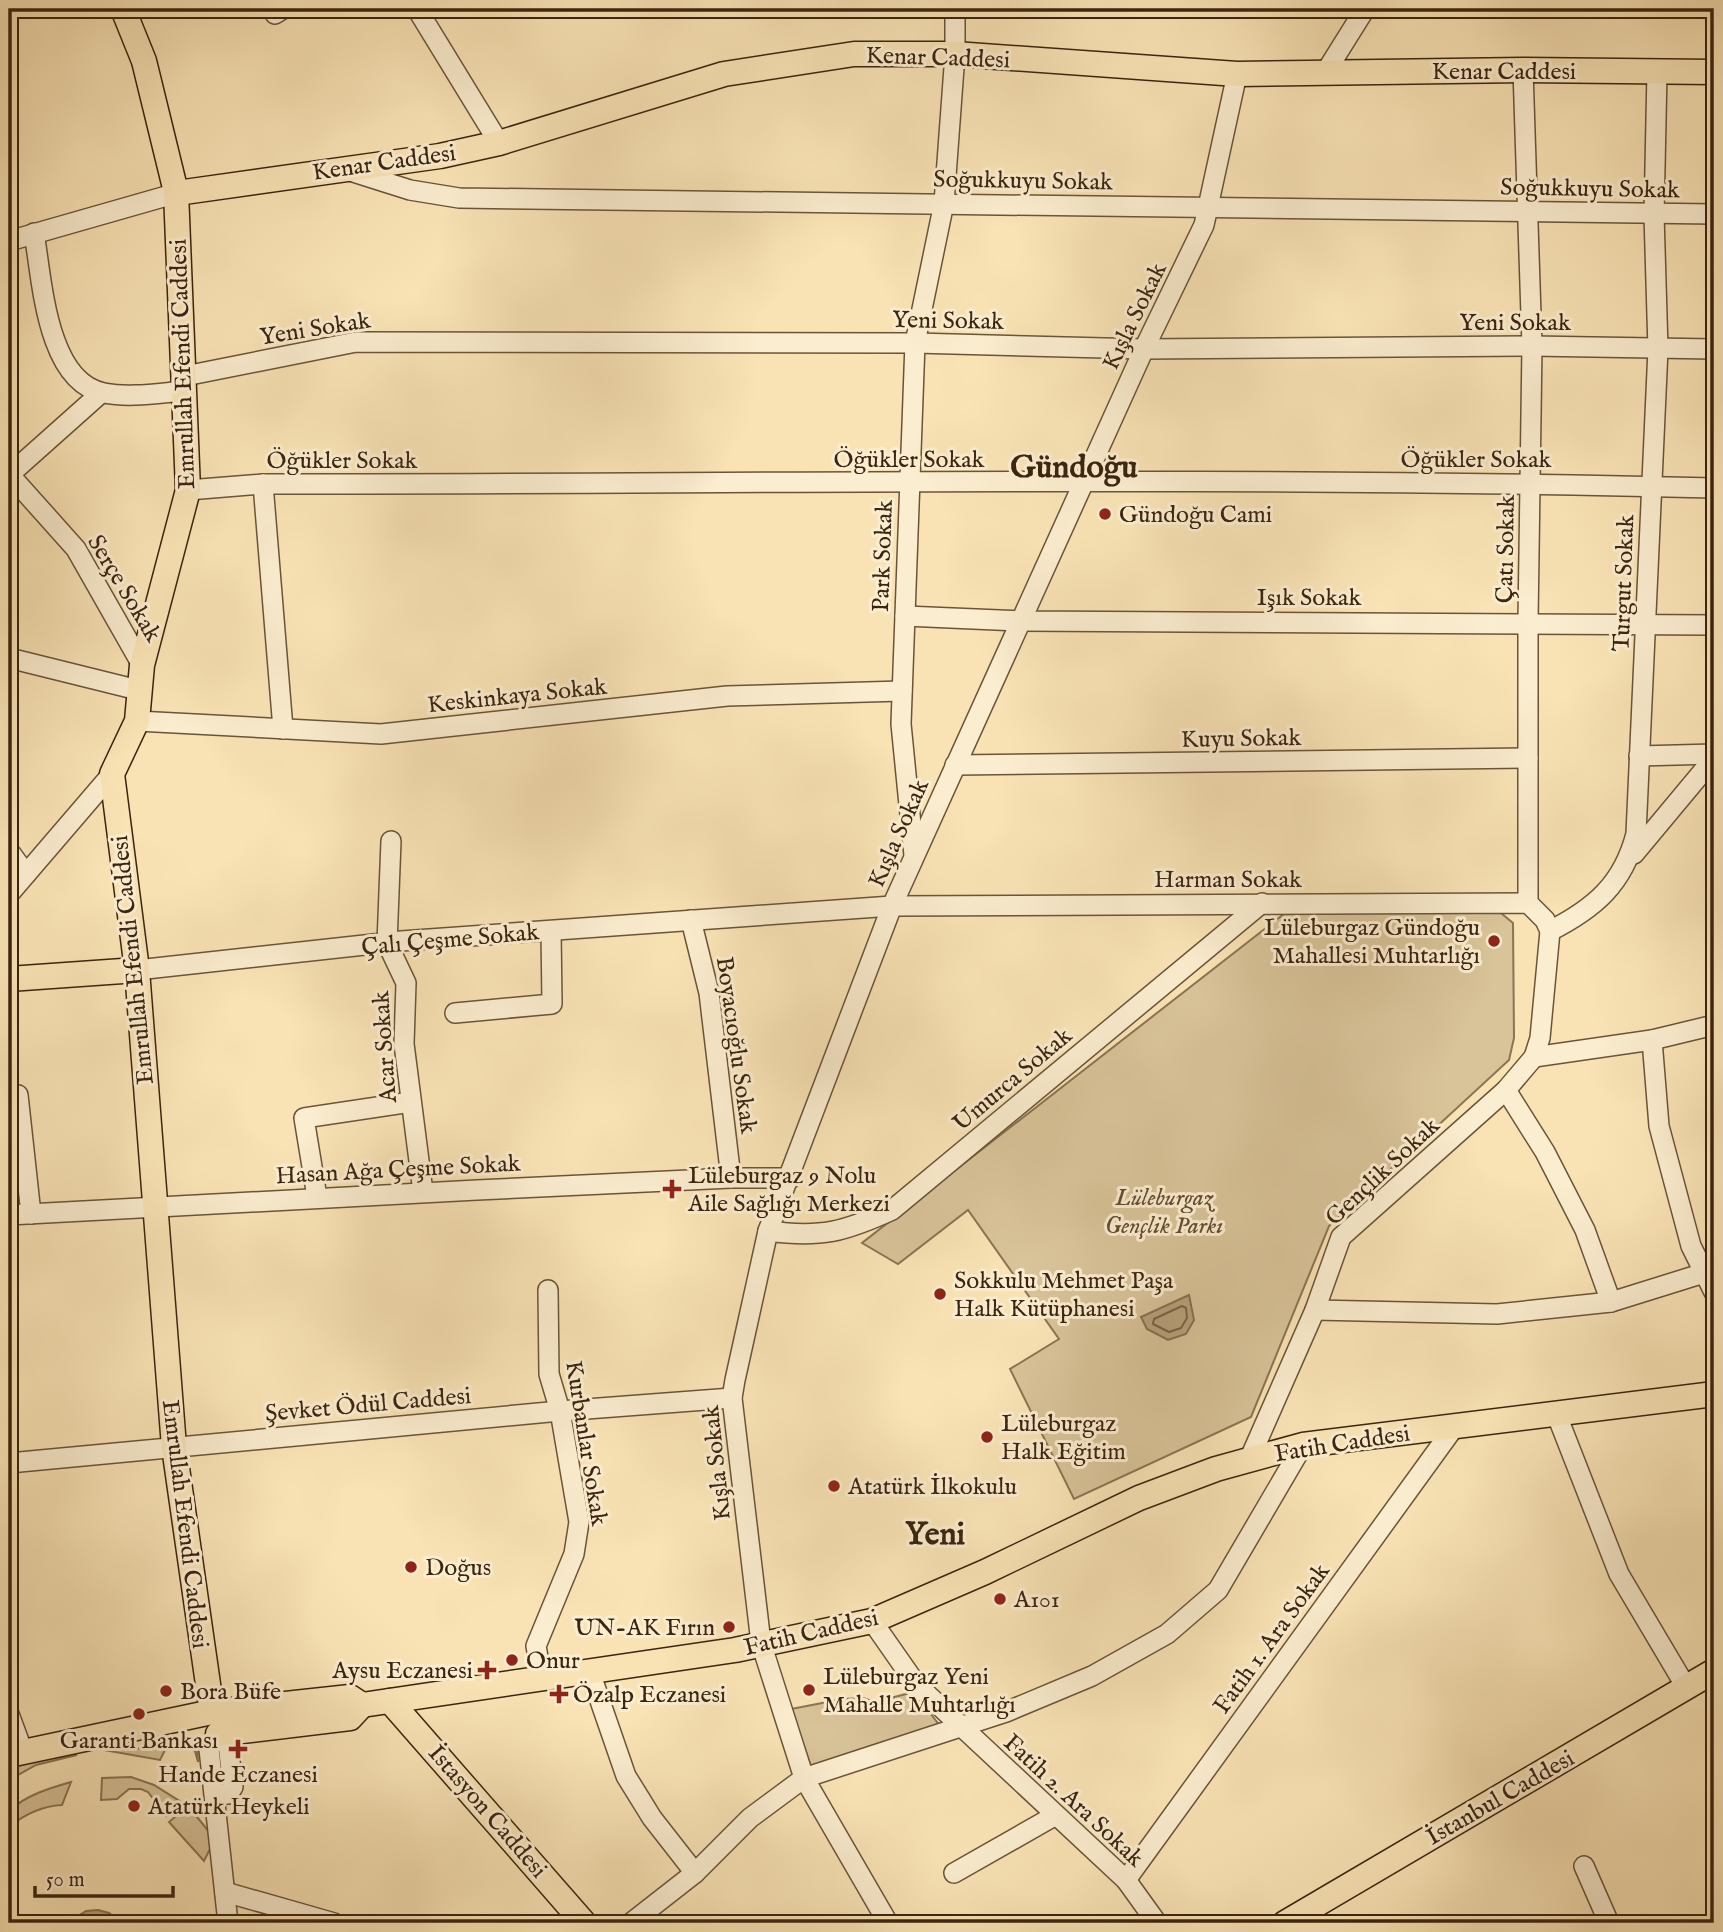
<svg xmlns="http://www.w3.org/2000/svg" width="1723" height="1932" viewBox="0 0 1723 1932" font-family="'IM FELL English',serif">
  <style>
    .green { fill: #d9c399; stroke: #8a7454; stroke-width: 2 }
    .water { fill: #b8a27d; stroke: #867051; stroke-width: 2 }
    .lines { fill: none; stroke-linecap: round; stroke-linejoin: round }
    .shore { stroke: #7a6346; stroke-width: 2 }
    .minor-casing { stroke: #6a5439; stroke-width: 22 }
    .major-casing { stroke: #3b2410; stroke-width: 27 }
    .minor { stroke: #fbedcf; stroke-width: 19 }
    .major { stroke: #f9e3b5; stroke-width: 24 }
    .poi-dot { fill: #8f2418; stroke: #fbedcf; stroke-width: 2.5 }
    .labels { text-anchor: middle; stroke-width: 6; stroke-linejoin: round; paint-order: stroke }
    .street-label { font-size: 24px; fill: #3b2410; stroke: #fbedcf }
    .poi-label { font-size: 24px; fill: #3b2410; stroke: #fbedcf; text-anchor: start }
    .park-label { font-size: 24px; font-style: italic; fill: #624c32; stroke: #fbedcf }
    .district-label { font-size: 32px; font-weight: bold; fill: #3b2410; stroke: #fbedcf }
  </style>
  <rect width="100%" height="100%" fill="#f9e3b5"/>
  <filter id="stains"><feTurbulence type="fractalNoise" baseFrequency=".00286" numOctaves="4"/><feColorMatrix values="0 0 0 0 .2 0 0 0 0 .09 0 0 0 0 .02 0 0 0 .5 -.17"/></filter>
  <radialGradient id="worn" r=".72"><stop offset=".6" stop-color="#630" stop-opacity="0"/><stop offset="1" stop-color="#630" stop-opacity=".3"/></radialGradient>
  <g class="green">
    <polygon points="1496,909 1513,923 1514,1038 1509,1060 1329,1226 1251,1417 1074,1499 1010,1369 1059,1339 968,1210 898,1264 862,1243 1289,910"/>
    <polygon points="914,1692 940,1726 812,1769 791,1709 843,1699 863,1698 875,1702"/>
    <polygon points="186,1739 197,1741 198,1762 195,1751 182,1743 167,1746 160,1760 104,1750 147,1748"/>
    <polygon points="77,1755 36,1765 9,1780 9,1763"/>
    <polygon points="131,1777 154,1785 181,1802 166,1816 148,1792 141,1789 129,1789 117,1799 101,1800 102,1778"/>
    <path d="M71,1782L62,1805C41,1806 25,1814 9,1827V1811C26,1795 50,1788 71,1782Z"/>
    <polygon points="188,1806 215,1839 204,1861 169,1822"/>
  </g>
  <g class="water">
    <polygon points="1189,1295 1194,1320 1186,1334 1168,1340 1147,1329 1141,1317"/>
    <polygon points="98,1910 109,1913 122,1923 67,1923 86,1911"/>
  </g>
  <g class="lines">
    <polygon class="shore" points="1182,1306 1186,1308 1187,1318 1181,1328 1169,1332 1153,1324 1154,1319"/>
    <defs>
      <g id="minor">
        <polyline points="417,9 499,143"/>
        <polyline points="275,14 283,9"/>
        <polyline points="1523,70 1532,346 1528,621 1528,903"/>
        <polyline points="1325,73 1365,9"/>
        <polyline points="350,171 410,190 459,198 1714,214"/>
        <path d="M34,233C42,278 46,382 104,393C130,398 159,393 185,391"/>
        <polyline points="9,241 177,193"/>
        <polyline points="185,376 356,342 915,343 1144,349 1532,346 1714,349"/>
        <polyline points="9,474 76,549 142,665"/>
        <polyline points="9,475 101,393"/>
        <polyline points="263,484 283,729"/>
        <path d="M188,490L263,484C747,484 1231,476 1714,488"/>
        <polyline points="905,616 1021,621 1714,625"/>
        <polyline points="9,658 138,690"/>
        <polyline points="137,721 381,734 727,696 902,691"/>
        <polyline points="1639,756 1714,754"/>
        <polyline points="955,765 1528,758"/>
        <polyline points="391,841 387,943 406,983 404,1044 423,1192"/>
        <polyline points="9,851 26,874"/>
        <polyline points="1634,854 1714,758"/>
        <polyline points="914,855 901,724 915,343 944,203 955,54 955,9"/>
        <polyline points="9,894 112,774"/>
        <polyline points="691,920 709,993 731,1178"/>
        <path d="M1550,931C1595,908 1623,884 1636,834L1658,349L1654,215L1657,72"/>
        <polyline points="137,970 401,941 892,906 1528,903 1545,920 1550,931 1540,1038 1534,1057 1506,1090 1341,1237 1315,1310 1249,1460"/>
        <polyline points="455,1013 552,1004 551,931"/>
        <polyline points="1652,1040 1659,1126 1691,1246 1714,1292"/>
        <polyline points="1534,1057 1652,1040 1714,1025"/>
        <polyline points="1506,1090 1545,1152 1585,1230 1611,1302"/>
        <polyline points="18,1095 31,1214"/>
        <polyline points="317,1197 304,1118 411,1102"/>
        <polyline points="9,1215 477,1190 731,1178 791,1178"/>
        <path d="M768,1231C821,1238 844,1232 892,1210L1262,903"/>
        <polyline points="1315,1310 1497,1314 1611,1302 1704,1273"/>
        <polyline points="1556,1413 1619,1574 1686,1687"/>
        <polyline points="9,1463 560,1411 732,1398"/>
        <polyline points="872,1621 916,1684 1126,1880 1157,1923"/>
        <polyline points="590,1672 626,1776 652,1818 695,1873"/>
        <polyline points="542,1679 536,1646 574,1554 579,1522 560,1411 549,1374 548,1290"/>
        <polyline points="9,1714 23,1752"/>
        <polyline points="218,1734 209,1749 228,1923"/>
        <polyline points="215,1795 228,1794 233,1787 228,1744 218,1734"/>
        <polyline points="1584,1866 1609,1923"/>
        <polyline points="954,1873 1056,1815"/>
        <polyline points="1126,1880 1455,1426"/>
        <polyline points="225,1892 334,1923"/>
        <polyline points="631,1923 695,1873 750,1818 804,1778 1006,1712 1092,1676 1167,1634 1218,1590 1303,1445"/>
        <polyline points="888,1923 804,1778 761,1643 732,1398 735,1380 768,1231 892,906 1144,349 1204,225 1237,74"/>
      </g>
      <g id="major">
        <polyline points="123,9 144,61 176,192 188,490 142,665 137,721 112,774 137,970 174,1447 212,1712"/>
        <polyline points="177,193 440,156 499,143 724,74 854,54 955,54 1237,74 1523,70 1714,72"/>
        <polyline points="9,979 137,970"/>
        <polyline points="390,1701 584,1923"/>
        <polyline points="218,1734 350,1718 362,1705"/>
        <polyline points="9,1755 212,1712 350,1697 362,1705 735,1650 872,1621 985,1572 1139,1498 1216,1469 1303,1445 1714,1394"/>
        <polyline points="1285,1923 1714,1671"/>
      </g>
    </defs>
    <use href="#minor" class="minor-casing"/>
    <use href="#major" class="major-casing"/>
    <use href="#minor" class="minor"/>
    <use href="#major" class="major"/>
  </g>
  <g class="poi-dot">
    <circle cx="1105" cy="514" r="7"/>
    <circle cx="1494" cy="941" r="7"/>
    <path d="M668.5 1178.5h7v7h7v7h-7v7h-7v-7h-7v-7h7z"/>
    <circle cx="940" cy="1294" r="7"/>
    <circle cx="987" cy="1437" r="7"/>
    <circle cx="834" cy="1486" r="7"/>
    <circle cx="411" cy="1567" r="7"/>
    <circle cx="1000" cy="1599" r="7"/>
    <circle cx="729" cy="1627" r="7"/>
    <circle cx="512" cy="1660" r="7"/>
    <path d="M483.5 1659.5h7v7h7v7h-7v7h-7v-7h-7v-7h7z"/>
    <circle cx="809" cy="1690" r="7"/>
    <circle cx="166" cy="1691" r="7"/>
    <path d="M555.5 1683.5h7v7h7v7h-7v7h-7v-7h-7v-7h7z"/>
    <circle cx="139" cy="1714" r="7"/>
    <path d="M234.5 1738.5h7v7h7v7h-7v7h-7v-7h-7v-7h7z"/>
    <circle cx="134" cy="1806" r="7"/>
  </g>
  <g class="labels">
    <g class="street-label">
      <text transform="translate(938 57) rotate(2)" y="8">Kenar Caddesi</text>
      <text x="1504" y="79">Kenar Caddesi</text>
      <text transform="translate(384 162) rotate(-8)" y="8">Kenar Caddesi</text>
      <text transform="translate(1023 180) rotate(1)" y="8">Soğukkuyu Sokak</text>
      <text transform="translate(1590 188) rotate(1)" y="8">Soğukkuyu Sokak</text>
      <text transform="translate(1134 316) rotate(-64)" y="8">Kışla Sokak</text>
      <text transform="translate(948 320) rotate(1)" y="8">Yeni Sokak</text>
      <text x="1515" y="330">Yeni Sokak</text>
      <text transform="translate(315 328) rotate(-9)" y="8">Yeni Sokak</text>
      <text transform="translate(182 364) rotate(-92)" y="8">Emrullah Efendi Caddesi</text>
      <text x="909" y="467">Öğükler Sokak</text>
      <text x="1476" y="467">Öğükler Sokak</text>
      <text x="342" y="468">Öğükler Sokak</text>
      <text transform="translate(1505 549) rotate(-89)" y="8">Çatı Sokak</text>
      <text transform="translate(882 556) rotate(-88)" y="8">Park Sokak</text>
      <text transform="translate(1623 583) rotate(-88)" y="8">Turgut Sokak</text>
      <text transform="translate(125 588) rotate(59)" y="8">Serçe Sokak</text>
      <text x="1309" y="605">Işık Sokak</text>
      <text transform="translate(517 695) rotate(-6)" y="8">Keskinkaya Sokak</text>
      <text transform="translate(1241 738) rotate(-1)" y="8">Kuyu Sokak</text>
      <text transform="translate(898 833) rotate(-66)" y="8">Kışla Sokak</text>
      <text x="1228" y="887">Harman Sokak</text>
      <text transform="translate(450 939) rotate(-5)" y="8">Çalı Çeşme Sokak</text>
      <text transform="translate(132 960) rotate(-96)" y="8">Emrullah Efendi Caddesi</text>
      <text transform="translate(737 1045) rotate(82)" y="8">Boyacıoğlu Sokak</text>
      <text transform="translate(384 1047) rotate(-94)" y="8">Acar Sokak</text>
      <text transform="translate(1012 1079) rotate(-40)" y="8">Umurca Sokak</text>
      <text transform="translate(398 1169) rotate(-3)" y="8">Hasan Ağa Çeşme Sokak</text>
      <text transform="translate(1382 1171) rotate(-43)" y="8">Gençlik Sokak</text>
      <text transform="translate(368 1404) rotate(-5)" y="8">Şevket Ödül Caddesi</text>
      <text transform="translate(587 1443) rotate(81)" y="8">Kurbanlar Sokak</text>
      <text transform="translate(1342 1443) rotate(-9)" y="8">Fatih Caddesi</text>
      <text transform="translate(716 1463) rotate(-96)" y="8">Kışla Sokak</text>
      <text transform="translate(186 1524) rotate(83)" y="8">Emrullah Efendi Caddesi</text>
      <text transform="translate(811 1632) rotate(-13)" y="8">Fatih Caddesi</text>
      <text transform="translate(1271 1638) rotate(-54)" y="8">Fatih 1. Ara Sokak</text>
      <text transform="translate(1500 1797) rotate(-30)" y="8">İstanbul Caddesi</text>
      <text transform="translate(1074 1800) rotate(43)" y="8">Fatih 2. Ara Sokak</text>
      <text transform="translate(488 1811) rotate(49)" y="8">İstasyon Caddesi</text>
    </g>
    <g class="poi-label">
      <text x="1119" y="522">Gündoğu Cami</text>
      <text x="1480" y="935" text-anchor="end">Lüleburgaz Gündoğu<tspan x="1480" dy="28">Mahallesi Muhtarlığı</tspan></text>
      <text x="688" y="1183">Lüleburgaz 9 Nolu<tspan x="688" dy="28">Aile Sağlığı Merkezi</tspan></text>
      <text x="954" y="1288">Sokkulu Mehmet Paşa<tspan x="954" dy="28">Halk Kütüphanesi</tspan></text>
      <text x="1001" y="1431">Lüleburgaz<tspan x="1001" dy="28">Halk Eğitim</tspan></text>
      <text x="848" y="1494">Atatürk İlkokulu</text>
      <text x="425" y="1575">Doğus</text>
      <text x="1014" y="1607">A101</text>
      <text x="715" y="1635" text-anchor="end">UN-AK Fırın</text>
      <text x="526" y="1668">Onur</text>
      <text x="473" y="1678" text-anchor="end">Aysu Eczanesi</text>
      <text x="823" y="1684">Lüleburgaz Yeni<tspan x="823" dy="28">Mahalle Muhtarlığı</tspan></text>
      <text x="180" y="1699">Bora Büfe</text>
      <text x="573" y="1702">Özalp Eczanesi</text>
      <text x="139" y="1748" text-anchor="middle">Garanti Bankası</text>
      <text x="238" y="1782" text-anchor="middle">Hande Eczanesi</text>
      <text x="148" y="1814">Atatürk Heykeli</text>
    </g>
    <g class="park-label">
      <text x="1164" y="1205">Lüleburgaz<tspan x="1164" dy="28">Gençlik Parkı</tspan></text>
    </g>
    <g class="district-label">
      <text x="1074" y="477">Gündoğu</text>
      <text x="935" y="1544">Yeni</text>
    </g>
  </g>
  <rect width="1723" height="1932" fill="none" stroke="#f9e3b5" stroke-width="35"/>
  <rect x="10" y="10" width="1702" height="1911" fill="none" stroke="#3b2410" stroke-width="3.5"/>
  <rect x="18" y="18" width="1688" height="1897" fill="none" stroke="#3b2410" stroke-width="2"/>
  <path d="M35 1886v10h138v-10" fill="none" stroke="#3b2410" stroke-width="3.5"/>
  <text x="46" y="1886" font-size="21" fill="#3b2410" stroke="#fbedcf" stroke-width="5" paint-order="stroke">50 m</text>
  <rect width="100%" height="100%" filter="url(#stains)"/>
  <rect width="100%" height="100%" fill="url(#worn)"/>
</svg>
